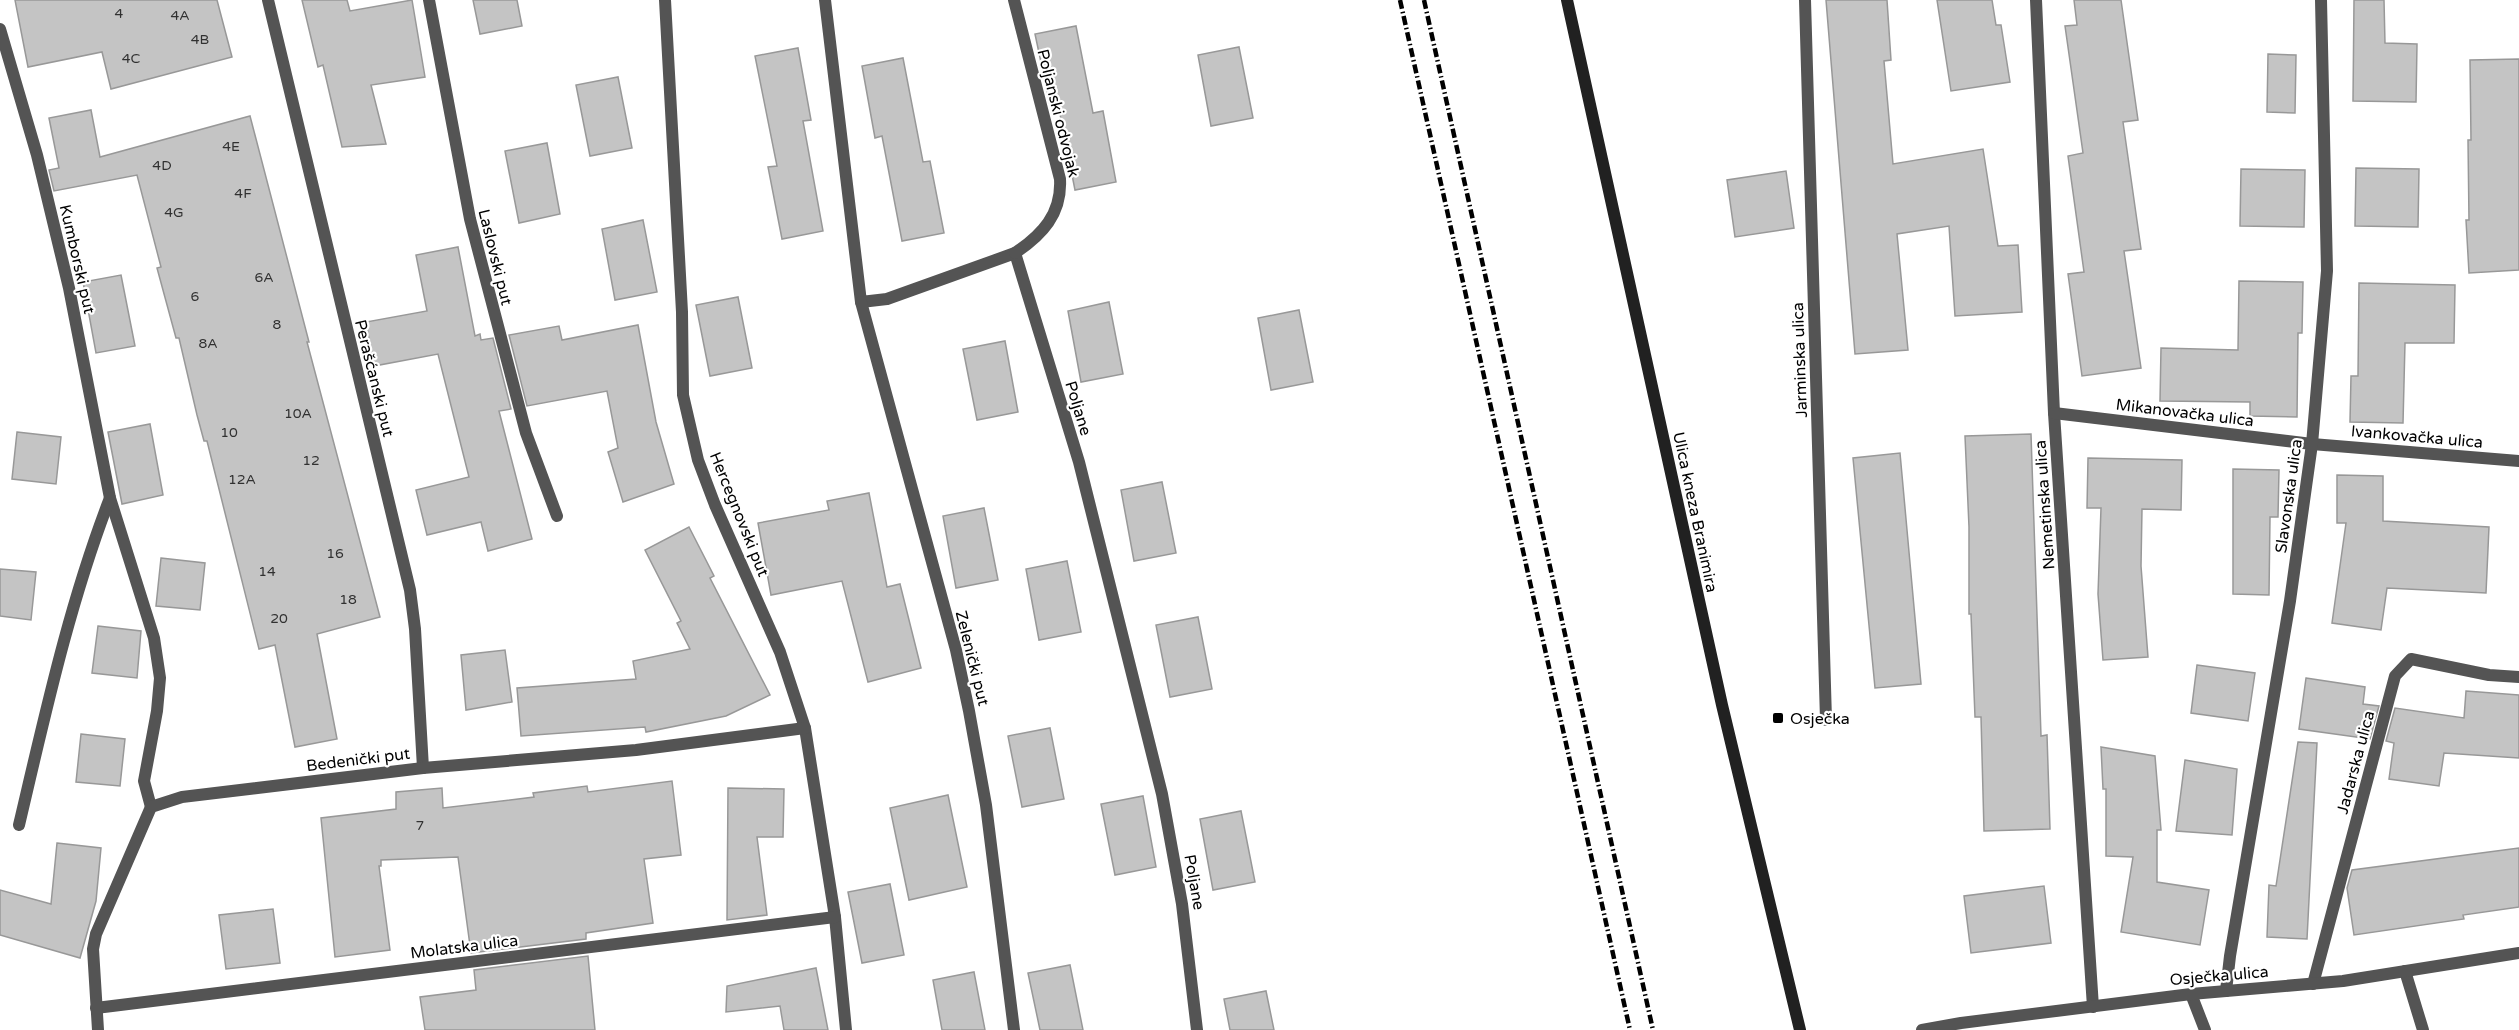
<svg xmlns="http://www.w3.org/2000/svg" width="2519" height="1030" viewBox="0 0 2519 1030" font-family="'Varela Round',sans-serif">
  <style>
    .building { fill: #c4c4c4; stroke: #989898; stroke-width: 1.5 }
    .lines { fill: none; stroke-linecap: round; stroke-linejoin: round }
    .minor { stroke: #545454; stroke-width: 12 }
    .tertiary { stroke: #545454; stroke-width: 12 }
    .secondary { stroke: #212121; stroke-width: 12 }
    .rail { stroke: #000; stroke-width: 4.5; stroke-dasharray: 9 3 1.5 3; stroke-linecap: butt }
    .poi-dot { fill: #000; stroke: #fff; stroke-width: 2 }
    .labels { text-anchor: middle; stroke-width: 4.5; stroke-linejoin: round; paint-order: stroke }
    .number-label { font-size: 14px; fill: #313131 }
    .street-label { font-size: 16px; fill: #000; stroke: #fff }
    .poi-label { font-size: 16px; fill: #000; stroke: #fff; text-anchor: start }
  </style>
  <rect width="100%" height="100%" fill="#fff"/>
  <g class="building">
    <polygon points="15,0 217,0 232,57 111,89 102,52 28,67"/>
    <polygon points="302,0 347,0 350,11 412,0 425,77 371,85 386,144 342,147 323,65 318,67"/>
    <polygon points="473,0 517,0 522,26 480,34"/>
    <polygon points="1826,0 1887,0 1891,60 1884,61 1893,164 1983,149 1998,246 2018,245 2022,312 1955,316 1949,226 1897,234 1908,350 1855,354"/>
    <polygon points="1937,0 1992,0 1996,25 2001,25 2010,82 1951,91"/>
    <polygon points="2074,0 2121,0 2138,120 2123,122 2141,249 2124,251 2141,368 2082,376 2068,274 2084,272 2068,156 2083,153 2065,26 2077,25"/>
    <polygon points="2354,0 2384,0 2385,43 2417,44 2416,102 2353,101"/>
    <polygon points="1076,26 1093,113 1103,111 1116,182 1075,190 1058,104 1050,105 1035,34"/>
    <polygon points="1239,47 1253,118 1211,126 1198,55"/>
    <polygon points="798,48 811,120 803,121 823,231 782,239 768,167 777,166 755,56"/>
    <polygon points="2268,54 2296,55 2295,113 2267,112"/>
    <polygon points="903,58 923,162 930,161 944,233 902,241 882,136 875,138 862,66"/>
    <polygon points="2519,59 2519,270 2469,273 2466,220 2469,220 2468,140 2471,140 2470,60"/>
    <polygon points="618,77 632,148 590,156 576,85"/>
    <polygon points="91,110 100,157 250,116 309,342 307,342 380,617 317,634 337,739 295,747 275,645 259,649 207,441 204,441 197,415 179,338 176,338 157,268 161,267 137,175 54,191 49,170 59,168 49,118"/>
    <polygon points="547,143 560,214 519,223 505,151"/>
    <polygon points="2356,168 2419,169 2418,227 2355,226"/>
    <polygon points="2241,169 2305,170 2304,227 2240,226"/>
    <polygon points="1786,171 1794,228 1735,237 1727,180"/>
    <polygon points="643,220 657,292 615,300 602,229"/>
    <polygon points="458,247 475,336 480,334 481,340 493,338 511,409 499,411 532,539 488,551 481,522 427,535 416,490 469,477 438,354 374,366 366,322 427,311 416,255"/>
    <polygon points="121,275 135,346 96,353 83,282"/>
    <polygon points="2239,281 2303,282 2302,333 2298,333 2297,417 2250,416 2250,402 2160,401 2161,348 2238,350"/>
    <polygon points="2359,283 2455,285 2454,343 2405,343 2403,423 2350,422 2351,376 2358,376"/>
    <polygon points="738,297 752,368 710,376 696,305"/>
    <polygon points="1109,302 1123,374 1081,382 1068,311"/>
    <polygon points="1299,310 1313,382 1271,390 1258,318"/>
    <polygon points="638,325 656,422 674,484 623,502 608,452 618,448 607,391 527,406 509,335 559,326 562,340"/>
    <polygon points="1005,341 1018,412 977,420 963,349"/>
    <polygon points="150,424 163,495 122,504 108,432"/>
    <polygon points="17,432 61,437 56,484 12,479"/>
    <polygon points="2031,434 2041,736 2047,735 2050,829 1984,831 1981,717 1975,717 1971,614 1969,614 1969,527 1965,436"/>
    <polygon points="1900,453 1921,684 1875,688 1853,458"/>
    <polygon points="2088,458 2182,460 2181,510 2142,509 2141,566 2148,657 2103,660 2098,594 2101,508 2087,508"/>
    <polygon points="2233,469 2279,470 2278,517 2270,517 2269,595 2233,594"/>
    <polygon points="2337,475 2383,476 2383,521 2489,527 2486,593 2387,588 2381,630 2332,623 2346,523 2337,523"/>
    <polygon points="1162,482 1176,553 1134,561 1121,490"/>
    <polygon points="869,493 887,587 900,584 921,668 868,682 842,581 771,595 758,523 829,510 827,501"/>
    <polygon points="984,508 998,580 956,588 943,516"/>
    <polygon points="689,527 714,576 710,578 770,695 726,716 646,732 645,727 521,736 517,688 636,679 633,661 690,649 677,623 681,621 645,550"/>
    <polygon points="161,558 205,563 200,610 156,606"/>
    <polygon points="1067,561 1081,632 1039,640 1026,569"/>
    <polygon points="0,569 36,572 31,620 0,616"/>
    <polygon points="1198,617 1212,689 1170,697 1156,625"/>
    <polygon points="98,626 141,631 137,678 92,673"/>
    <polygon points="505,650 512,702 466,710 461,655"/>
    <polygon points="2197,665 2255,673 2248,721 2191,713"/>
    <polygon points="2306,678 2365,687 2363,704 2379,706 2370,739 2299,729"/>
    <polygon points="2466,691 2519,695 2519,758 2444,753 2439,786 2389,779 2394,743 2386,741 2395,708 2464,718"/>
    <polygon points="1050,728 1064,799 1022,807 1008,736"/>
    <polygon points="81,734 125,739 120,786 76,782"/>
    <polygon points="2298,742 2317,743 2307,939 2267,937 2269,885 2276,886"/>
    <polygon points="2101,747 2155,756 2161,830 2157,830 2157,882 2209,890 2200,945 2121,932 2133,857 2106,856 2106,789 2103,789"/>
    <polygon points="2185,760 2237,769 2232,835 2176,831"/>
    <polygon points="672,781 681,855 644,859 653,923 586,933 586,939 471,953 458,857 381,860 381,866 379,866 390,950 335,957 321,818 396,809 396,792 442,788 443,808 534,797 533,793 587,786 588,792"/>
    <polygon points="728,788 784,789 783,837 757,837 767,915 727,920"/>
    <polygon points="948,795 967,887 909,900 890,808"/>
    <polygon points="1143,796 1156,867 1115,875 1101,804"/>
    <polygon points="1241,811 1255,882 1213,890 1200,819"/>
    <polygon points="57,843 101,848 96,901 80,958 0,935 0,890 51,904"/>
    <polygon points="2519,848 2519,907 2463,915 2464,919 2354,935 2347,888 2352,870"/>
    <polygon points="890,884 904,955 862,963 848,892"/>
    <polygon points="2044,886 2051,943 1971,953 1964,896"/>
    <polygon points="273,909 280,963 226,969 219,915"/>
    <polygon points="588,956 595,1030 425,1030 420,997 476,990 474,970"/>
    <polygon points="1070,965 1083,1030 1040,1030 1028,973"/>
    <polygon points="816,968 828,1030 784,1030 780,1006 726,1012 727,986"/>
    <polygon points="974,972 985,1030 942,1030 933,980"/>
    <polygon points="1266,991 1274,1030 1230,1030 1224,999"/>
  </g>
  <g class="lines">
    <g class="minor">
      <polyline points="268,0 410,590 415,629 423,768"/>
      <polyline points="429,0 470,219 526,433 557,516"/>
      <polyline points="665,0 682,312 683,395 698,460 715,505 780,652 805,728 835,917 846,1030"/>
      <polyline points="825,0 861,302 887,299 1015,253 1079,462 1162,794 1182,904 1197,1030"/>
      <path d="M1014,0L1060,179C1062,214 1042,235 1015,253"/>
      <polyline points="1805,0 1826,720"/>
      <polyline points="2036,0 2054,413 2093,1007"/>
      <polyline points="0,29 37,155 69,288 110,498 154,638 160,678 157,711 144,781 151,807"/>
      <polyline points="861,302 956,650 969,711 986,805 1014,1030"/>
      <polyline points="2054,413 2312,444 2519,461"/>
      <path d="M19,825C45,715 69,604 110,498"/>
      <polyline points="2405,971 2423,1030"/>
      <polyline points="2313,984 2395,676 2411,659 2489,675 2519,677"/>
      <polyline points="2226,991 2230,956 2290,601 2312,444 2327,271 2321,0"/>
      <polyline points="2191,994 2205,1030"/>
      <polyline points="96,1008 835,917"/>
      <polyline points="98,1030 93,949 96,934 151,807 182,797 423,768 636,750 805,728"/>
    </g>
    <polyline class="tertiary" points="1922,1030 1961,1023 2191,994 2343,981 2519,953"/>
    <polyline class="secondary" points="1567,0 1722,705 1800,1030"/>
    <g class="rail">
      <polyline points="1400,0 1630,1030"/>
      <polyline points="1424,0 1653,1030"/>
    </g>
  </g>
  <rect class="poi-dot" x="1772" y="712" width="12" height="12" rx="3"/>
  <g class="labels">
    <g class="number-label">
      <text x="119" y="18">4</text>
      <text x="180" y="20">4A</text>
      <text x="200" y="44">4B</text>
      <text x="131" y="63">4C</text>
      <text x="231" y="151">4E</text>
      <text x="162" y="170">4D</text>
      <text x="243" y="198">4F</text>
      <text x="174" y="217">4G</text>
      <text x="264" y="282">6A</text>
      <text x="195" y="301">6</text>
      <text x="277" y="329">8</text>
      <text x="208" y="348">8A</text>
      <text x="298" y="418">10A</text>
      <text x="229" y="437">10</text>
      <text x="311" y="465">12</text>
      <text x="242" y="484">12A</text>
      <text x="335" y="558">16</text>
      <text x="267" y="576">14</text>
      <text x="348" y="604">18</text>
      <text x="279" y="623">20</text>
      <text x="420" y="830">7</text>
    </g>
    <g class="street-label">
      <text transform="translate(1059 113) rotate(76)" y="6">Poljanski odvojak</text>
      <text transform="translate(496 257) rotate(76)" y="6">Laslovski put</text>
      <text transform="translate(78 259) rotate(77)" y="6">Kumborski put</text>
      <text transform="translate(1799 360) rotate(-92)" y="6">Jarminska ulica</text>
      <text transform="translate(375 378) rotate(76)" y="6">Perašćanski put</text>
      <text transform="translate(1079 408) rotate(73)" y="6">Poljane</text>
      <text transform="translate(2185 412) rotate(7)" y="6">Mikanovačka ulica</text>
      <text transform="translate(2417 436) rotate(5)" y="6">Ivankovačka ulica</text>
      <text transform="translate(2288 496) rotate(-82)" y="6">Slavonska ulica</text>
      <text transform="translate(2044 505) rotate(-94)" y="6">Nemetinska ulica</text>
      <text transform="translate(1696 512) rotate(78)" y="6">Ulica kneza Branimira</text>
      <text transform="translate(740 514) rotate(68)" y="6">Hercegnovski put</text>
      <text transform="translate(973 658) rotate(76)" y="6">Zelenički put</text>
      <text transform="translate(358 759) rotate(-7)" y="6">Bedenički put</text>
      <text transform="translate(2355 762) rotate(-75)" y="6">Jadarska ulica</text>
      <text transform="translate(1195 882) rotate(80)" y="6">Poljane</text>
      <text transform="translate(464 946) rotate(-7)" y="6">Molatska ulica</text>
      <text transform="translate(2219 975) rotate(-5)" y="6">Osječka ulica</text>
    </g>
    <g class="poi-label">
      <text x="1790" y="724">Osječka</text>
    </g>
  </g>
</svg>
